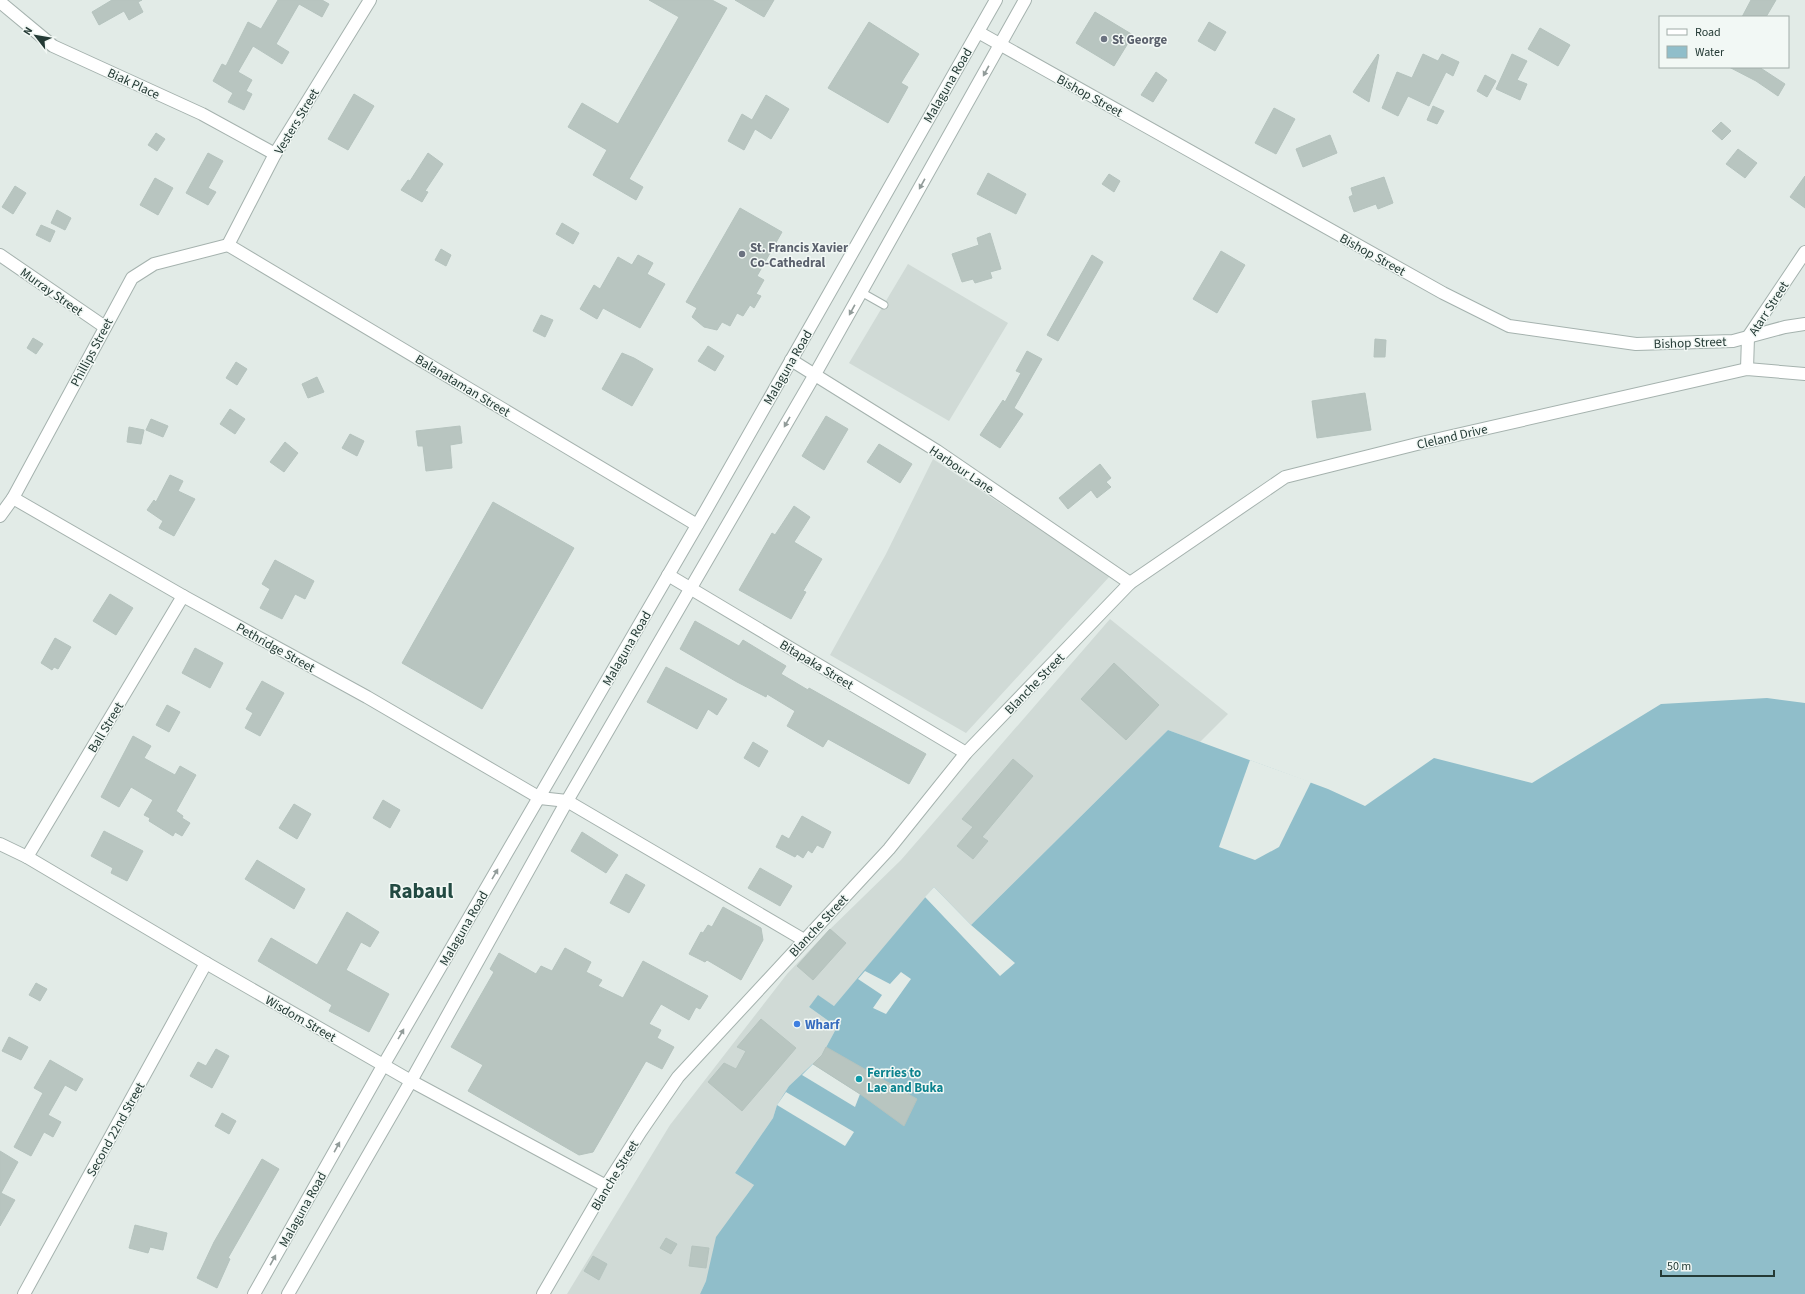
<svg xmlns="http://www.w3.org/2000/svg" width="1805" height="1294" viewBox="0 0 1805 1294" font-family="'Source Sans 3',sans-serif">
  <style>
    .built { fill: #d0dad6 }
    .water { fill: #90beca }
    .pier { fill: #e2ebe7 }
    .building { fill: #b8c5c0; stroke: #b5c3be }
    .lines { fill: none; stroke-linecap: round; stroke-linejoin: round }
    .service-casing { stroke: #a5b2ae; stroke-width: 9 }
    .minor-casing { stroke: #a5b2ae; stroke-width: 14 }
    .tertiary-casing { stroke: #a5b2ae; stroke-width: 14 }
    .service { stroke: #fff; stroke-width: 7 }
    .minor { stroke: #fff; stroke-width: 12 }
    .tertiary { stroke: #fff; stroke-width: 12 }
    .oneway { fill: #929c9a }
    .worship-dot { fill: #6b7280; stroke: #f2f8f5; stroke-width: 1.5 }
    .shop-dot { fill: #3f7fe0; stroke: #f2f8f5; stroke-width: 1.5 }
    .culture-dot { fill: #0f9aa8; stroke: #f2f8f5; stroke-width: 1.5 }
    .labels { text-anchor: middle; stroke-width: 3; stroke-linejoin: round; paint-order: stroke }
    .worship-label { font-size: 13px; font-weight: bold; fill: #5b616d; stroke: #f2f8f5; text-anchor: start }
    .street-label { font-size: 13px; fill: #243a35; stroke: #f2f8f5 }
    .shop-label { font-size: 13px; font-weight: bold; fill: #366cbe; stroke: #f2f8f5; text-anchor: start }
    .culture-label { font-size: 13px; font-weight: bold; fill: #0d838f; stroke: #f2f8f5; text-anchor: start }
    .town-label { font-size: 21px; font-weight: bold; fill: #224a42; stroke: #f2f8f5 }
  </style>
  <rect width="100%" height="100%" fill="#e2ebe7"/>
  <g class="built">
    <polygon points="908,264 1008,323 949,421 849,363"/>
    <polygon points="933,459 1110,576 966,733 830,655 886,554"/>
    <polygon points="1110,619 1228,714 1200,742 1168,730 971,925 934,888 834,1006 818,996 809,1007 837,1027 822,1055 789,1086 777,1105 773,1118 735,1173 754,1185 746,1196 700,1294 567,1294 670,1125 787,974 823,936 901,860"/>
  </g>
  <polygon class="water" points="1767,698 1805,703 1805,1294 700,1294 706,1281 716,1237 754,1185 735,1173 773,1118 777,1105 789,1086 822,1055 837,1027 809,1007 818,995 834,1006 934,887 971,925 1168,730 1328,789 1365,806 1434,758 1532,783 1661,704"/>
  <g class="pier">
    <polygon points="1250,760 1311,782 1279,847 1255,860 1219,847"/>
    <polygon points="934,887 971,925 1015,963 1000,976 925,897"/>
    <polygon points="865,971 890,984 901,972 911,979 886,1014 873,1008 882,995 858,979"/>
    <polygon points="813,1064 860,1094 855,1107 802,1075"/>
    <polygon points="786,1092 854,1132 845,1146 777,1105"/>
  </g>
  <g class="building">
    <polygon points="112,0 142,0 138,2 143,12 129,20 124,11 99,25 92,12"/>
    <polygon points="278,0 322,0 329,4 322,17 299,4 276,44 289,52 282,64 253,46 238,72 252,80 246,91 252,94 244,110 228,102 233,93 213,81 222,64 226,66 248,22 261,29"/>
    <polygon points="649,0 712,0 727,8 629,179 643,187 636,200 593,175 607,150 568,127 582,103 618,124 679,17"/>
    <polygon points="735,0 774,0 764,17"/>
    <polygon points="1751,0 1776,0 1766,17 1742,17"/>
    <polygon points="1095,12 1133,35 1114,66 1076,43"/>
    <polygon points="869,22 919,54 901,83 908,87 888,123 828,88"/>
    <polygon points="1209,22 1226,32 1215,51 1198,41"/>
    <polygon points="1540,28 1570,45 1558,66 1528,49"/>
    <polygon points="1378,54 1379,55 1369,102 1353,92"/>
    <polygon points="1423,54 1438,61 1442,54 1459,62 1453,76 1446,72 1429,106 1408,96 1398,116 1382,108 1397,72 1412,78"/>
    <polygon points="1512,54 1527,61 1517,80 1527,84 1520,100 1496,89"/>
    <polygon points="1729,67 1759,67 1785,84 1778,96 1756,81"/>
    <polygon points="1156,72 1167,80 1153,102 1141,95"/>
    <polygon points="1485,75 1496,81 1487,97 1477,91"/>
    <polygon points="354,94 374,106 348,150 328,139"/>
    <polygon points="766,95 789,109 771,139 755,129 744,150 728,141 742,114 752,120"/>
    <polygon points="1433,106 1444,111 1437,124 1427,120"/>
    <polygon points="1274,108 1295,119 1276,154 1255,143"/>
    <polygon points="1721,122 1731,131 1722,140 1712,131"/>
    <polygon points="156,133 165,139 157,151 148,145"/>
    <polygon points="1330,135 1337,153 1303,167 1296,149"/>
    <polygon points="1738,149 1757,163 1745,178 1726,164"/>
    <polygon points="208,153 223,161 208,188 216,192 208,205 186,193"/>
    <polygon points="428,153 443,164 425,191 428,192 422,202 401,190 408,180 410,181"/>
    <polygon points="988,173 1026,194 1016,214 977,194"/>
    <polygon points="1109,174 1120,181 1114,192 1102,184"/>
    <polygon points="1805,176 1805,208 1790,197"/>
    <polygon points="1384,177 1393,203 1378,209 1376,204 1354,212 1349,197 1353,195 1351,188"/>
    <polygon points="155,178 173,188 158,215 140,205"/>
    <polygon points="15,186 26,193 13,214 2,207"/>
    <polygon points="740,208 782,232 757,276 764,280 756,294 761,296 754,308 750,305 743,316 737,313 730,326 722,322 717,330 704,327 692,317 697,308 686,302"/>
    <polygon points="57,210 71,218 65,230 51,223"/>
    <polygon points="562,223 579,233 573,244 556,234"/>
    <polygon points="41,225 55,231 50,242 36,235"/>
    <polygon points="990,233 1001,269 990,272 992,278 975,283 973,279 962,282 952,254 979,245 977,238"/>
    <polygon points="441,249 451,255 446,266 435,260"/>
    <polygon points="1221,251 1245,265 1217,313 1193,299"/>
    <polygon points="638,255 653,263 647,274 665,284 640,328 603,308 597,319 580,309 594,285 600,289 618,257 632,265"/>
    <polygon points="1092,255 1103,262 1058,341 1047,335"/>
    <polygon points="541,315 553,320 545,337 533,331"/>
    <polygon points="33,338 43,344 36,354 27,348"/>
    <polygon points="1375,339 1386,340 1385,357 1374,357"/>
    <polygon points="708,346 724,356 715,371 698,361"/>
    <polygon points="1027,351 1042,359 1014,408 1023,414 1000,448 980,435 1003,400 1005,402 1021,373 1016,371"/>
    <polygon points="622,353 634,358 653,369 632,406 602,389"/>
    <polygon points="236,362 247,369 237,385 226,378"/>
    <polygon points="317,377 324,392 308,398 302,384"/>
    <polygon points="1365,393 1371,430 1317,438 1312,401"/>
    <polygon points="230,409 245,419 235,434 220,424"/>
    <polygon points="826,416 848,429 824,470 802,456"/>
    <polygon points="151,419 168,426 163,437 146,430"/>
    <polygon points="460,426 462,443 450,445 452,468 426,471 423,446 418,446 416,431"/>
    <polygon points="129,427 144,430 141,444 127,442"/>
    <polygon points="350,434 364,441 357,456 342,448"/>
    <polygon points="285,442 298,453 284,472 270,462"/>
    <polygon points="879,444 912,464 900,483 867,462"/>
    <polygon points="1100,464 1111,478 1106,482 1111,487 1097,498 1091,490 1068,509 1059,498"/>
    <polygon points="170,475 183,481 178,491 195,499 174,536 159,528 163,521 147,510 154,500 156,502"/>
    <polygon points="493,502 574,548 482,709 402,663"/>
    <polygon points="794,506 810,517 794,542 822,559 803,591 806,592 791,619 739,590 772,533 775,535"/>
    <polygon points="275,560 314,581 305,599 295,594 282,619 260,608 270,589 262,584"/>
    <polygon points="110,594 133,608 116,635 93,621"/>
    <polygon points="695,621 739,646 743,640 786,666 781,674 808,690 809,688 926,754 909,784 828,739 823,747 787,726 795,711 767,694 766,697 737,682 680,649"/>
    <polygon points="55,638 71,647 58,669 54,667 52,670 41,663"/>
    <polygon points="195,648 223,663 210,688 182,673"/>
    <polygon points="1114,663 1159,705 1126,740 1081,699"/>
    <polygon points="666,667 727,699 717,715 708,709 697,729 647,702"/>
    <polygon points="262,681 284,693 260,736 245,728 253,713 246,709"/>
    <polygon points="167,705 180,712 169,732 156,725"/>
    <polygon points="133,736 151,746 144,758 175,775 180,766 196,775 176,811 183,816 182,818 190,823 182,836 175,832 173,836 149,821 150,818 144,815 153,800 131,787 119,807 101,797"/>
    <polygon points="753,742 768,751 759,767 744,758"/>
    <polygon points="1013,759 1033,776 982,837 988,841 973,859 957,846 973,827 962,819"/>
    <polygon points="383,800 400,810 390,828 373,818"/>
    <polygon points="294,804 311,814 297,839 279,828"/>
    <polygon points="802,816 831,832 823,848 817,845 812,853 808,850 803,858 797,854 795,857 776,847 782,835 789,839"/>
    <polygon points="104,831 143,851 127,881 111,873 113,868 91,856"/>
    <polygon points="582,832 618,855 606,873 571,851"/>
    <polygon points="257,860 305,889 294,909 245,879"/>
    <polygon points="760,868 792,886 780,906 748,888"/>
    <polygon points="626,874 645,885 629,913 610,903"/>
    <polygon points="723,907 761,928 763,940 741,980 707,960 705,962 689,954 701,932 703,933 708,925 712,927"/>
    <polygon points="347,912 379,932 370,947 361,942 346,970 389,994 369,1032 329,1011 332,1005 258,961 271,938 317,965"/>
    <polygon points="830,929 846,943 813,980 797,966"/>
    <polygon points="565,948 591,962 586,972 602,980 598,986 623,998 643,961 708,996 700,1009 696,1007 689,1020 661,1004 649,1024 661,1030 657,1038 674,1047 662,1069 646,1061 593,1152 579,1155 468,1091 483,1065 451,1047 494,972 490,969 499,953 536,974 541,966 552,971"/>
    <polygon points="36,983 47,989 40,1001 29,995"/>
    <polygon points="761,1019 796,1048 742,1111 708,1082 724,1063 736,1069 746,1051 737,1047"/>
    <polygon points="9,1037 28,1047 21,1060 2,1051"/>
    <polygon points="826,1047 917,1099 904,1126 860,1094 813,1064 822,1055"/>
    <polygon points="216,1049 229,1056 212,1088 190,1076 198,1062 206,1066"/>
    <polygon points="50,1060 83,1079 76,1091 65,1085 48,1115 61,1122 53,1137 44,1132 31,1156 14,1147 43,1093 34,1088"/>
    <polygon points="222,1113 236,1121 229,1134 215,1126"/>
    <polygon points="0,1151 18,1162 1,1193 15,1200 0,1226"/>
    <polygon points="262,1159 279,1169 228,1258 230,1259 217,1288 197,1278 214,1242"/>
    <polygon points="135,1225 167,1233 163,1250 150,1247 148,1253 129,1248"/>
    <polygon points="666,1238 677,1244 671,1254 660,1248"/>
    <polygon points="692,1246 709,1248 706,1268 689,1266"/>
    <polygon points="593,1256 607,1264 599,1280 584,1271"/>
  </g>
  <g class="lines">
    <defs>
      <polyline id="service" points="861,292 884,305"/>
      <g id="minor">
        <polyline points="0,2 53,46 202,114 275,154"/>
        <polyline points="978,32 1443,293 1509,326 1636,344 1733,341 1785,327 1805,324"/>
        <polyline points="228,245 697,525"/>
        <polyline points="228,245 275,154 370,0"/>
        <polyline points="0,255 105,327"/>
        <polyline points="791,360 937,451 1130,583"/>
        <polyline points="1747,369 1748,337 1805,252"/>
        <polyline points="13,498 183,596 367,697 540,798 567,801 804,940"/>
        <polyline points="0,516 13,498 132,278 154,264 228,245"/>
        <polyline points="668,575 966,753"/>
        <polyline points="0,844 27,857 206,963 411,1081 606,1186"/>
        <polyline points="27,857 183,596"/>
        <polyline points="24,1294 206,963"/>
        <polyline points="543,1294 606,1186 641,1131 678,1077 889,849 966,753 1130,583 1285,477 1417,444 1747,369 1805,374"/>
      </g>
      <g id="tertiary">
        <polyline points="254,1294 384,1064 706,510 996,0"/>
        <polyline points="288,1294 411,1081 567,801 814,376 1025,0"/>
      </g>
    </defs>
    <use href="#service" class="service-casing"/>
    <use href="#minor" class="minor-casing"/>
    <use href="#tertiary" class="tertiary-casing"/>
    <use href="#service" class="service"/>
    <use href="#minor" class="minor"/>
    <use href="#tertiary" class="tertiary"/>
  </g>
  <defs><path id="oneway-solid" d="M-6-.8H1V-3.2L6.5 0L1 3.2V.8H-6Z"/></defs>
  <g class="oneway">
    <use href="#oneway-solid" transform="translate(986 71) rotate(119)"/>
    <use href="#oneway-solid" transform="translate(922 184) rotate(119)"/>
    <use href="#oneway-solid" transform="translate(852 310) rotate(119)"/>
    <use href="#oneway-solid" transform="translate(787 422) rotate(120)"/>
    <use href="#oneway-solid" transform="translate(495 874) rotate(-60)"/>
    <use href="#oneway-solid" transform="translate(401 1034) rotate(-60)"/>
    <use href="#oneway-solid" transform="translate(337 1147) rotate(-61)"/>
    <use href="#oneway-solid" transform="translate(273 1260) rotate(-61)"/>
  </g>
  <g class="worship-dot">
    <circle cx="1104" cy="39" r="4"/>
    <circle cx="742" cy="254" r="4"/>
  </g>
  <circle class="shop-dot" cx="797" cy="1024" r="4"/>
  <circle class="culture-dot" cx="859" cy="1079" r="4"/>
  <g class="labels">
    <g class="worship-label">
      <text x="1112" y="44">St George</text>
      <text x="750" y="252">St. Francis Xavier<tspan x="750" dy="15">Co-Cathedral</tspan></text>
    </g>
    <g class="street-label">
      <text transform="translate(134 83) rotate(25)" y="5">Biak Place</text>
      <text transform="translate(947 85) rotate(-60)" y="5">Malaguna Road</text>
      <text transform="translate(1090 95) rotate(29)" y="5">Bishop Street</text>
      <text transform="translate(296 121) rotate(-59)" y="5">Vesters Street</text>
      <text transform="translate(1373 254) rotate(29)" y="5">Bishop Street</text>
      <text transform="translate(52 291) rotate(35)" y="5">Murray Street</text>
      <text transform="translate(1768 308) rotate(-57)" y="5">Atarr Street</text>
      <text transform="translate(1690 342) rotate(-2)" y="5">Bishop Street</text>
      <text transform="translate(91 352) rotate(-62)" y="5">Phillips Street</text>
      <text transform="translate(787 367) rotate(-60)" y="5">Malaguna Road</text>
      <text transform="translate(463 385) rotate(31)" y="5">Balanataman Street</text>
      <text transform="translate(1452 436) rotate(-13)" y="5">Cleland Drive</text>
      <text transform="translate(962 469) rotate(34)" y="5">Harbour Lane</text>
      <text transform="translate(276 647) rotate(29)" y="5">Pethridge Street</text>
      <text transform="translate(626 648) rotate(-60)" y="5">Malaguna Road</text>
      <text transform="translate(817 664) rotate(31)" y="5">Bitapaka Street</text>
      <text transform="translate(1034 683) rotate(-46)" y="5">Blanche Street</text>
      <text transform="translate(105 727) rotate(-59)" y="5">Ball Street</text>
      <text transform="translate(818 925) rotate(-47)" y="5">Blanche Street</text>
      <text transform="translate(463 928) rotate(-60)" y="5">Malaguna Road</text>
      <text transform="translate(301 1018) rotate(30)" y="5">Wisdom Street</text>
      <text transform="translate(115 1129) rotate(-61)" y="5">Second 22nd Street</text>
      <text transform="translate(614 1175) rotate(-59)" y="5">Blanche Street</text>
      <text transform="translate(302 1209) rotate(-61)" y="5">Malaguna Road</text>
    </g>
    <g class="shop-label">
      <text x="805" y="1029">Wharf</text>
    </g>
    <g class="culture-label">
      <text x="867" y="1077">Ferries to<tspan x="867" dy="15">Lae and Buka</tspan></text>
    </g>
    <g class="town-label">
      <text x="421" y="898">Rabaul</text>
    </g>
  </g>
  <rect x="1659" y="16" width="130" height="52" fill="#f2f8f5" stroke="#a0aca8"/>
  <rect x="1667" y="29" width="20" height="6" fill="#ffffff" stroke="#a0aca8"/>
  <text x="1695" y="36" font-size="12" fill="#243a35">Road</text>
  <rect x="1667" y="46" width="20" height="12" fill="#90beca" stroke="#a0aca8"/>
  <text x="1695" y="56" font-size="12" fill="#243a35">Water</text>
  <g transform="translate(36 36) rotate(301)" stroke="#f2f8f5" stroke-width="3" paint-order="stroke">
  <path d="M0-3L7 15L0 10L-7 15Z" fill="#243a35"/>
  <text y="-6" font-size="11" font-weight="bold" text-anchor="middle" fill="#243a35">N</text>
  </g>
  <path d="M1661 1270v6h113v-6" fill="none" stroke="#243a35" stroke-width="2"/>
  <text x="1667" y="1270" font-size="12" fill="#243a35" stroke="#f2f8f5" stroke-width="3" paint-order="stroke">50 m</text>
</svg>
